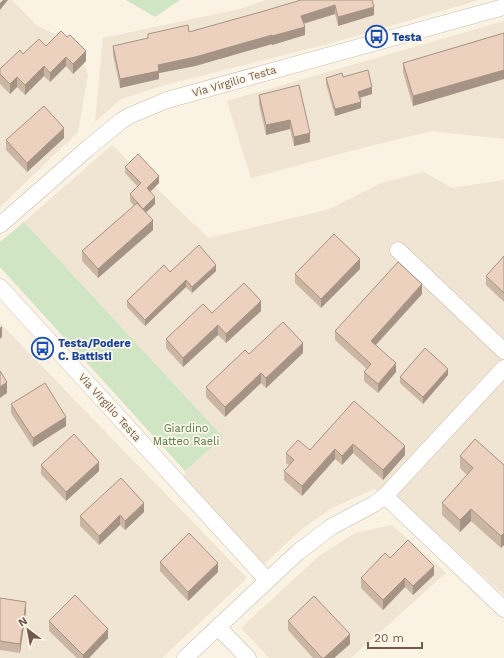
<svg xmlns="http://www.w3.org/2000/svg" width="504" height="658" viewBox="0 0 504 658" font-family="'Work Sans',sans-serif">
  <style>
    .residential { fill: #f0e4d3 }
    .green { fill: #d0e5c4 }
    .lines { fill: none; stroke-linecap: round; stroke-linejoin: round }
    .minor-casing { stroke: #c9baab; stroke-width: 17 }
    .minor { stroke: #fff; stroke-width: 16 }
    .wall { fill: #cbb5a3 }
    .shaded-wall { fill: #a59385 }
    .building { fill: #ecd2be; stroke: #a59385 }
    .labels { text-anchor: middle; stroke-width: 3.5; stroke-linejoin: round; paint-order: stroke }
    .transit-label { font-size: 11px; font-weight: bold; fill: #164399; stroke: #fdf6e9; text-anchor: start }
    .street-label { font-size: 11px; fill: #6f5a4c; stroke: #fdf6e9 }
    .park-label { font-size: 11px; fill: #547a48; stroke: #fdf6e9 }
  </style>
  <rect width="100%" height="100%" fill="#faf2e3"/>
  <g class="residential">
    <polygon points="0,0 12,0 36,25 77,45 88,75 78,132 0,207"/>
    <polygon points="266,0 479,0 328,44 165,85 121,99 95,122 103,38 240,9"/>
    <polygon points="504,21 504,139 431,131 354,150 251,178 227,101"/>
    <polygon points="112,145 208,238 327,210 381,183 424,172 452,188 504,180 504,595 405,504 374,489 332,508 303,528 264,564 184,479 185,471 223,437 24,222"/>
    <polygon points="0,323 247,578 162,658 0,658"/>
    <polygon points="392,525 446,573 351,658 269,658 241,628 319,556 355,533"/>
  </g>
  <g class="green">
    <polygon points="126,0 180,0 155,17"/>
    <polygon points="24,222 223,437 185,471 0,267 0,242"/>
  </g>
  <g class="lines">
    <defs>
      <g id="minor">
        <polyline points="0,225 87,149 121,121 129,116 167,100 504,7"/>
        <polyline points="398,250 504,351"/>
        <polyline points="0,287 267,580"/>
        <polyline points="385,496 504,609"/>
        <polyline points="218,627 248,658"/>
        <polyline points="185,658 298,552 331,527 374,504 385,496 504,368"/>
      </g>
    </defs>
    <use href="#minor" class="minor-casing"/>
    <use href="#minor" class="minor"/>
  </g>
  <g class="wall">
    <polygon points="372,0 374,15 338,26 335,14 304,24 305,35 272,45 272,44 195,66 159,73 159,79 120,88 113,55 113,46 148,39 148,34 189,32"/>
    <polygon points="504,33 413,106 403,72 403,63"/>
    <polygon points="46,46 86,61 73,74 66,66 50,82 44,76 25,95 17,87 10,94 0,84 0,69 23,54"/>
    <polygon points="343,77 372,94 360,98 361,108 335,116 326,84 326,78"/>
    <polygon points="299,85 310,142 294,146 290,129 266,135 259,104 259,95"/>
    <polygon points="64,138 27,172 6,150 6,140"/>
    <polygon points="125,167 159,183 150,192 155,204 146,213 153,230 98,278 82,261 82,251 134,206 130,201 130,194 138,187 125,173"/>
    <polygon points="504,256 504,302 486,285 486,276"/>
    <polygon points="360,269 321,308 295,283 295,274"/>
    <polygon points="216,271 192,293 186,287 145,326 127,307 127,301 170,272"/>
    <polygon points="422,294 376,345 396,372 378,393 364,381 364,372 367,369 335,340 335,331"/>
    <polygon points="261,311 226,343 218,335 183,367 166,348 166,339 212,313"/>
    <polygon points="303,353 266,388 261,383 225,417 206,397 206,387 249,354"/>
    <polygon points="448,375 423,404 400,383 400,377"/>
    <polygon points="354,401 405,455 383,480 353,453 342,465 335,459 302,496 284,480 284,471 289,465 286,463 286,453 310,450"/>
    <polygon points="11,404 66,426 33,447 11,413"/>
    <polygon points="460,456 504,465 501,548 471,521 460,532 442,515 442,503 467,475 460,468"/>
    <polygon points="41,465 99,471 66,501 41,474"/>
    <polygon points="144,512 125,530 120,525 99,545 80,526 80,516"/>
    <polygon points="390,558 434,575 413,595 405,587 383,610 361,588 361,578"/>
    <polygon points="160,562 218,572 188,601 160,571"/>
    <polygon points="0,598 26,611 20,653 0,650"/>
    <polygon points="49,621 108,638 89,658 77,658 49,631"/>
    <polygon points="288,621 350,644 334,658 313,658 288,630"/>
  </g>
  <g class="shaded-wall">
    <polygon points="3,0 8,0 0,10 0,3"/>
    <polygon points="335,5 335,14 301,24 301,16"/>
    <polygon points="374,7 374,15 338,26 338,17"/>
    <polygon points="305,27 305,35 272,45 272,36"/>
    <polygon points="272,35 272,44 195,66 159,73 159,79 120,88 120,79 158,65"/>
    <polygon points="86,51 86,61 73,74 73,64"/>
    <polygon points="66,57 66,66 50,82 50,73"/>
    <polygon points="44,66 44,76 25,95 25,85"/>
    <polygon points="504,70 504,79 413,106 413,96"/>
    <polygon points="17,77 17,87 10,94 10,84"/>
    <polygon points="372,87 372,94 358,98 358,92"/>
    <polygon points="361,102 361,108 335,116 335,109"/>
    <polygon points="290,120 290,129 266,135 266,125"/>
    <polygon points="64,128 64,138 27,172 27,163"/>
    <polygon points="310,133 310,142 294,146 294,137"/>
    <polygon points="159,176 159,183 147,195 147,188"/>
    <polygon points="155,197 155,204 143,215 143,209"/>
    <polygon points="153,220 153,230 98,278 98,269"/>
    <polygon points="360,259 360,269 321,308 321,299"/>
    <polygon points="216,265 216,271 192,293 192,287"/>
    <polygon points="186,280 186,287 145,326 145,320"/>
    <polygon points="422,284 422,294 371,350 371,341"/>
    <polygon points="261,301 261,311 226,343 226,334"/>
    <polygon points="218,325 218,335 183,367 183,358"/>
    <polygon points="2,326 2,337 0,339 0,328"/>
    <polygon points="303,343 303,353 266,388 266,378"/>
    <polygon points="396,363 396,372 378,393 378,384"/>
    <polygon points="448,369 448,375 423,404 423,397"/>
    <polygon points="261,373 261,383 225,417 225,407"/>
    <polygon points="7,382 7,393 0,398 0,387"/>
    <polygon points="66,417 66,426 33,447 33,438"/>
    <polygon points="353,444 353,453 342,465 342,456"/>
    <polygon points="405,446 405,455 383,480 383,470"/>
    <polygon points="335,449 335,459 302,496 302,486"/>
    <polygon points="99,462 99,471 66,501 66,492"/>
    <polygon points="144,503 144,512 125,530 125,521"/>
    <polygon points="471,509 471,521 460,532 460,520"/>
    <polygon points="120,515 120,525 99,545 99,536"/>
    <polygon points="504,533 504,545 501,548 501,536"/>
    <polygon points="218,563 218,572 188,601 188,592"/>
    <polygon points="434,566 434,575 413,595 413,586"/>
    <polygon points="405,578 405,587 383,610 383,600"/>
    <polygon points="26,602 26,611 20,653 20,644"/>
    <polygon points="108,629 108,638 89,658 83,658 83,655"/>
    <polygon points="350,634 350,644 334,658 324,658"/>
  </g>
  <g class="building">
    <polygon points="301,0 372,0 374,7 338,17 335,5 301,16 305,27 272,36 272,35 195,57 158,65 159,71 120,79 113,46 148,38 148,34 188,25 189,32 264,11"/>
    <polygon points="61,31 67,37 70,35 86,51 73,64 66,57 50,73 44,66 25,85 17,77 10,84 0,74 0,69 20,50 23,54 39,39 46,46"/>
    <polygon points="504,33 504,70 413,96 403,63"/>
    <polygon points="368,70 372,87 358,92 361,102 335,109 326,78 342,73 343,77"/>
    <polygon points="299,85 310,133 294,137 290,120 266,125 259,95"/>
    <polygon points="44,106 64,128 27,163 6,140"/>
    <polygon points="138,154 159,176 147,188 155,197 143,209 130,194 141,183 125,167"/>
    <polygon points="137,203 153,220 98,269 82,251"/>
    <polygon points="334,234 360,259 321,299 295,274"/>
    <polygon points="199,245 216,265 192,287 186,280 145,320 127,301 164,265 170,272"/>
    <polygon points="504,256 504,293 486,276"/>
    <polygon points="398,262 422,284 371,341 396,363 378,384 364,372 371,364 335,331"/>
    <polygon points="244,283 261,301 226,334 218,325 183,358 166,339 203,304 212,313"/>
    <polygon points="283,322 303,343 266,378 261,373 225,407 206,387 245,350 249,354"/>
    <polygon points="425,348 448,369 423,397 400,377"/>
    <polygon points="0,371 7,382 0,387"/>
    <polygon points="45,383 66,417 33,438 11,404"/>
    <polygon points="354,401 405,446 383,470 353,444 342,456 335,449 302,486 284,471 294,460 286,453 298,440 310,450"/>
    <polygon points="74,434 99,462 66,492 41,465"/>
    <polygon points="475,439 504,465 504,533 501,536 471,509 460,520 442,503 473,468 460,456"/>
    <polygon points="121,478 144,503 125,521 120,515 99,536 80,516"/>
    <polygon points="189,533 218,563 188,592 160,562"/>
    <polygon points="408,540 434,566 413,586 405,578 383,600 361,578 385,553 390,558"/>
    <polygon points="75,595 108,629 83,655 49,621"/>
    <polygon points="314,596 350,634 324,658 322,658 288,621"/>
    <polygon points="0,598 26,602 20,644 0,641"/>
  </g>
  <defs>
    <symbol id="bus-ring" viewBox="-11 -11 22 22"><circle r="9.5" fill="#fdf6e9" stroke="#1a4fb4" stroke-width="1.5"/><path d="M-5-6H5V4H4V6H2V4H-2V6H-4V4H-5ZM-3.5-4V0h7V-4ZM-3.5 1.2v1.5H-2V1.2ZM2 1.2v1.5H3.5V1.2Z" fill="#1a4fb4"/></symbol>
  </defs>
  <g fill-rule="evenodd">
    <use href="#bus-ring" x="364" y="24" width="25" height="25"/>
    <use href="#bus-ring" x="30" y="336" width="25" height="25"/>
  </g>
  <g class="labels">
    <g class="transit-label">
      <text x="392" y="41">Testa</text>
      <text x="58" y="347">Testa/Podere<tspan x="58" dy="13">C. Battisti</tspan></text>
    </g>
    <g class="street-label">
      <text transform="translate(234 81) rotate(-16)" y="4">Via Virgilio Testa</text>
      <text transform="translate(110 407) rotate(48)" y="4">Via Virgilio Testa</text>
    </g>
    <g class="park-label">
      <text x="186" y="432">Giardino<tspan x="186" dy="13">Matteo Raeli</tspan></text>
    </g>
  </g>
  <g transform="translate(28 630) rotate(328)" stroke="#fdf6e9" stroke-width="3" paint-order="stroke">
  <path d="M0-3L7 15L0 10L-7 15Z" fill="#6f5a4c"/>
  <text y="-6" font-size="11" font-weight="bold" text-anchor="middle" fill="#6f5a4c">N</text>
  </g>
  <path d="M368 642v6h54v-6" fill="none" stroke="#6f5a4c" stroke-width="2"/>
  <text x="374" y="642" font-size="12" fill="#6f5a4c" stroke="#fdf6e9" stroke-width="3" paint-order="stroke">20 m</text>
</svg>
